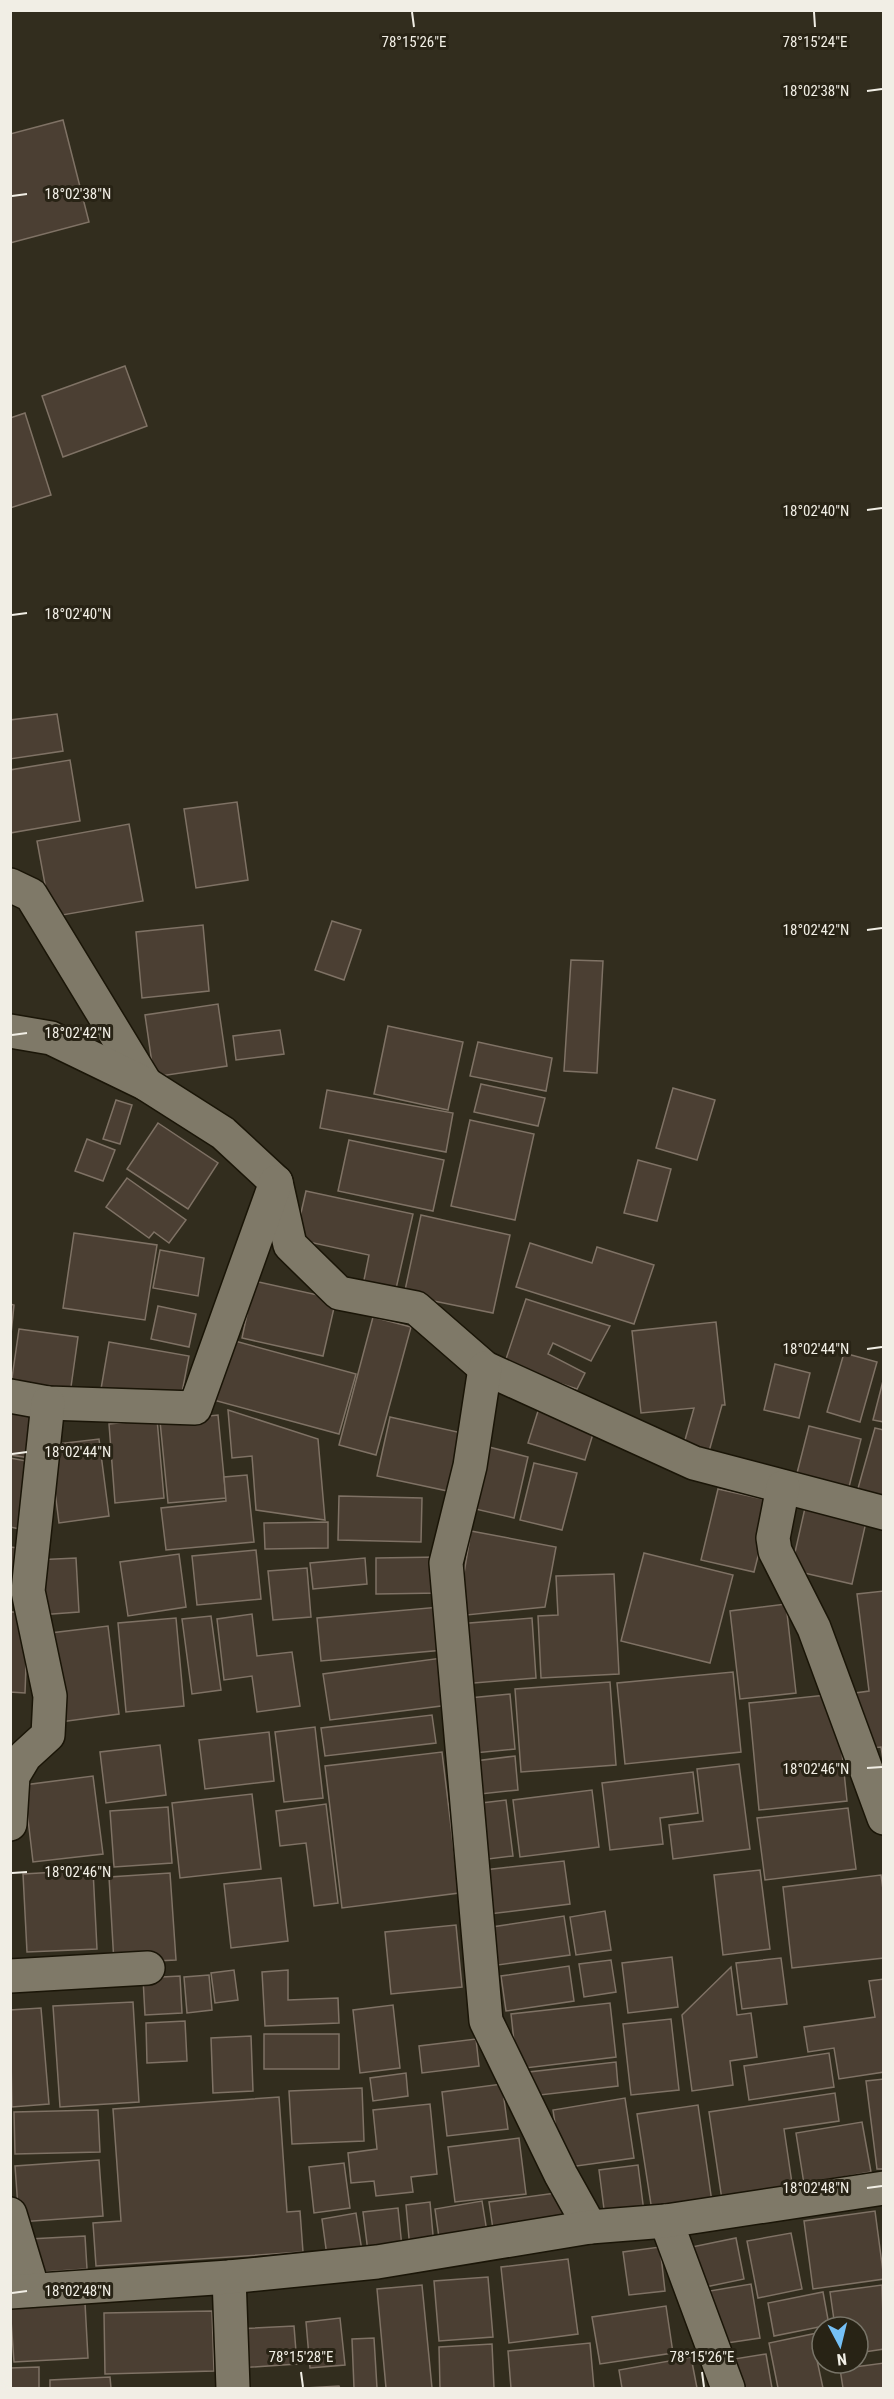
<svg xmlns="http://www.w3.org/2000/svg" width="894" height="2399" viewBox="0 0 894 2399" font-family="'Roboto Condensed',sans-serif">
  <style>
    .building { fill: #4b3f33; stroke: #7f7265; stroke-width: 1.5 }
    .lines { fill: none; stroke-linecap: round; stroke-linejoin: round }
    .minor-casing { stroke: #1a1507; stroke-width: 36 }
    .minor { stroke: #7f7968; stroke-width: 33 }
    .ticks { fill: none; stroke: #f1eee5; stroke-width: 2 }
    .ticks-label { font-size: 15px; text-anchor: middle; fill: #f1eee5; stroke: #282315; stroke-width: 6; stroke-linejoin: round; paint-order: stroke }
  </style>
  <rect width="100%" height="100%" fill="#322d1e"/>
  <g class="building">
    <polygon points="63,120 89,222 10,243 10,134"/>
    <polygon points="125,366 147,426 63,457 42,396"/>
    <polygon points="25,413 51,495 10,508 10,418"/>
    <polygon points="57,714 63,751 10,759 10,720"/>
    <polygon points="70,760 80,821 10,833 10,770"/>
    <polygon points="237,802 248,880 196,888 184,809"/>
    <polygon points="129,824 143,901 51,917 37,841"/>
    <polygon points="332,921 361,930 344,980 315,970"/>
    <polygon points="203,925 209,991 142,998 136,932"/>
    <polygon points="571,960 603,961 597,1073 564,1071"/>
    <polygon points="218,1004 227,1066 154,1077 145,1015"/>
    <polygon points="388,1026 463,1042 448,1110 374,1094"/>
    <polygon points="280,1030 284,1054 236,1060 233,1036"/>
    <polygon points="478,1042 552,1058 546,1091 470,1076"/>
    <polygon points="481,1084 545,1098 538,1126 474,1112"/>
    <polygon points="673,1088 715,1100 697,1160 656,1148"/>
    <polygon points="327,1090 453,1113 446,1152 320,1128"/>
    <polygon points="116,1100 132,1105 120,1144 103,1139"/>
    <polygon points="470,1120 534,1134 515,1220 451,1206"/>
    <polygon points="158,1123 218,1163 188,1209 127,1169"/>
    <polygon points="87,1139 115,1150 103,1181 75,1171"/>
    <polygon points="349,1140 444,1160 433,1211 338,1191"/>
    <polygon points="638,1160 671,1169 657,1221 624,1213"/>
    <polygon points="127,1178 186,1220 169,1243 154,1232 149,1238 106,1207"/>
    <polygon points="306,1191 413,1214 395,1293 363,1285 369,1255 295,1239"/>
    <polygon points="421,1215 510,1235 493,1313 404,1295"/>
    <polygon points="74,1233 157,1245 145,1320 63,1308"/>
    <polygon points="530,1243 592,1263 597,1247 654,1265 634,1324 516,1287"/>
    <polygon points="160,1250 204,1258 198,1296 153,1288"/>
    <polygon points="254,1281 336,1299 323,1356 242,1338"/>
    <polygon points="526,1299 610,1326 591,1361 553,1343 548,1354 585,1373 577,1389 504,1365"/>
    <polygon points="10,1304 14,1305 10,1344"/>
    <polygon points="158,1306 196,1314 189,1347 151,1339"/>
    <polygon points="373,1317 411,1327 376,1455 339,1445"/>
    <polygon points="716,1322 725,1405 722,1405 708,1455 683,1447 694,1408 641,1413 632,1331"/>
    <polygon points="19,1329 78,1337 70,1394 11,1385"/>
    <polygon points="224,1338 356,1374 339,1434 206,1398"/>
    <polygon points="109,1342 189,1356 180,1403 101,1389"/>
    <polygon points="844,1353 877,1362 860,1422 827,1412"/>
    <polygon points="775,1364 810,1373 799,1418 764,1410"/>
    <polygon points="884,1377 884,1422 873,1420"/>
    <polygon points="10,1406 39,1412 30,1458 10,1455"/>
    <polygon points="539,1408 596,1424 585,1460 528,1443"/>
    <polygon points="228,1410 318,1439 325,1520 256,1510 252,1456 232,1458"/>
    <polygon points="218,1415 226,1498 168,1503 160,1421"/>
    <polygon points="390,1417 471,1435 457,1493 377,1476"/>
    <polygon points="157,1419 164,1498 115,1503 109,1424"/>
    <polygon points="809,1426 861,1439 848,1491 796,1477"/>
    <polygon points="875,1428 884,1430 884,1499 857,1492"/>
    <polygon points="99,1439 109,1516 59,1523 49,1445"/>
    <polygon points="485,1446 528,1457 514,1518 471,1508"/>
    <polygon points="10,1458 32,1462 20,1529 10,1527"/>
    <polygon points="534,1463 577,1473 562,1530 520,1520"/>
    <polygon points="247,1475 254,1542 166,1550 161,1508 226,1501 224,1477"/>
    <polygon points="718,1489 772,1501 754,1572 701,1560"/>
    <polygon points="339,1496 422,1498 421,1542 338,1540"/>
    <polygon points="805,1508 866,1522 852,1584 791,1570"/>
    <polygon points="328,1522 328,1548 265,1549 264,1523"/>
    <polygon points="471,1531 556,1547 545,1607 457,1616"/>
    <polygon points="10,1547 18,1548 10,1601"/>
    <polygon points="256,1550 261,1599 197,1605 192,1556"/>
    <polygon points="644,1553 733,1575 710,1663 621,1641"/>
    <polygon points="179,1554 186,1607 128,1616 120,1562"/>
    <polygon points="440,1557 441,1593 376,1594 376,1558"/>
    <polygon points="76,1558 79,1612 39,1615 35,1560"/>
    <polygon points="365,1558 367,1584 313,1589 310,1563"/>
    <polygon points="307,1568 311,1617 273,1620 268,1571"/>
    <polygon points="614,1574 619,1674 541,1678 538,1616 558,1615 556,1576"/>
    <polygon points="884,1591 884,1766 881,1747 862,1749 855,1693 869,1691 857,1594"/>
    <polygon points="786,1604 796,1693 740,1699 730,1611"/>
    <polygon points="440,1607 444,1650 321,1661 317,1618"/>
    <polygon points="10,1612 28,1612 25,1693 10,1692"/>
    <polygon points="252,1614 257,1656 292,1652 300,1706 257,1712 252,1676 224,1680 217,1619"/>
    <polygon points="211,1616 221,1690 192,1694 182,1619"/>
    <polygon points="176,1618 184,1706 126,1712 118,1623"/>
    <polygon points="532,1618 536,1678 462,1684 457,1624"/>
    <polygon points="108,1626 119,1714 53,1723 42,1634"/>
    <polygon points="442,1658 449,1705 330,1720 323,1674"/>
    <polygon points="733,1672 741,1752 625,1764 617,1683"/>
    <polygon points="610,1682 616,1765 521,1772 515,1689"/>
    <polygon points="510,1694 515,1749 464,1754 459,1699"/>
    <polygon points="836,1694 847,1801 759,1810 749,1703"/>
    <polygon points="432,1715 436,1743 325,1756 321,1728"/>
    <polygon points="315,1727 323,1798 284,1802 275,1732"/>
    <polygon points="269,1732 274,1781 205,1789 199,1740"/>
    <polygon points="160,1745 166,1795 106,1803 100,1752"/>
    <polygon points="442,1752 459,1893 342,1908 325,1766"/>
    <polygon points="515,1756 518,1790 471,1795 467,1762"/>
    <polygon points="739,1764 750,1849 673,1859 669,1825 703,1821 697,1769"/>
    <polygon points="693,1772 698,1813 660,1818 663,1844 610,1850 602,1783"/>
    <polygon points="93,1776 103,1854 33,1862 24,1785"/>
    <polygon points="592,1790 599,1847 520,1857 513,1800"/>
    <polygon points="252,1794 261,1869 180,1878 172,1803"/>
    <polygon points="506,1800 513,1856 480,1860 473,1804"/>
    <polygon points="326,1804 338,1903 314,1906 306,1843 280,1846 276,1811"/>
    <polygon points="168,1807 172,1863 114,1867 110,1811"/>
    <polygon points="848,1808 856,1869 765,1880 757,1818"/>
    <polygon points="564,1861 570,1904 489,1914 484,1870"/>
    <polygon points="93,1870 97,1949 27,1952 23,1874"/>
    <polygon points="760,1870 770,1949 723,1955 714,1875"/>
    <polygon points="170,1873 176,1960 114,1963 109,1877"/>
    <polygon points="881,1875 884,1897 884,1958 792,1968 783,1887"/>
    <polygon points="281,1878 288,1941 231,1948 224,1884"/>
    <polygon points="605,1911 611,1950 576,1955 570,1917"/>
    <polygon points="564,1916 570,1955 498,1965 492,1927"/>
    <polygon points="456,1925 462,1987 391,1994 385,1932"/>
    <polygon points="672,1957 678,2007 628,2013 622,1963"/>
    <polygon points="781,1958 787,2004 742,2009 736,1963"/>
    <polygon points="611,1960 616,1992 584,1997 579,1964"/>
    <polygon points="569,1966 574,2001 506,2011 501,1976"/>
    <polygon points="731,1967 737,2015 751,2013 757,2057 730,2061 733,2085 692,2091 682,2015"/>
    <polygon points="234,1970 238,2000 215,2003 211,1973"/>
    <polygon points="288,1970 288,2000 338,1998 339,2023 265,2026 262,1972"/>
    <polygon points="209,1975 212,2010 187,2013 184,1977"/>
    <polygon points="180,1976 182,2013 145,2015 143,1978"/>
    <polygon points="884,1979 884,2072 839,2079 834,2048 808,2052 804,2027 875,2017 869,1981"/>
    <polygon points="133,2002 139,2102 60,2107 53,2006"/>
    <polygon points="610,2003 616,2057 517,2069 511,2014"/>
    <polygon points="393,2005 400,2068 360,2073 353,2010"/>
    <polygon points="41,2008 49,2104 12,2107 10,2010"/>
    <polygon points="671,2019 679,2090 631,2095 623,2024"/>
    <polygon points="185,2021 187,2061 147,2063 146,2023"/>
    <rect x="264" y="2034" width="75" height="35"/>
    <polygon points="251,2036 253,2091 213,2093 211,2038"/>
    <polygon points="476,2039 479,2066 422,2073 419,2046"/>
    <polygon points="829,2053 834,2087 749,2100 744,2066"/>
    <polygon points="616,2062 618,2086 531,2096 529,2072"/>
    <polygon points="406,2073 408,2096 373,2101 370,2078"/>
    <polygon points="884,2079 884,2169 877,2169 866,2081"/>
    <polygon points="502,2084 508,2129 447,2136 442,2092"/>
    <polygon points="362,2088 364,2141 292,2144 289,2091"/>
    <polygon points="835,2093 839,2121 784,2129 793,2190 722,2200 709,2112"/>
    <polygon points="279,2097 287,2212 300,2211 303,2252 96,2266 93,2223 121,2221 113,2109"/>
    <polygon points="625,2098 634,2158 562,2168 553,2110"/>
    <polygon points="430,2104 437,2174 411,2177 413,2192 376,2196 374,2181 351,2183 348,2153 377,2149 373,2110"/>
    <polygon points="698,2105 712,2202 652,2211 637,2114"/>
    <polygon points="98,2110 100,2152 15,2154 14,2112"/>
    <polygon points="862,2122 871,2172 804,2184 796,2133"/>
    <polygon points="519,2138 526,2194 455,2202 448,2147"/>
    <polygon points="99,2160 103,2216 19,2222 15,2166"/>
    <polygon points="344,2163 350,2208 314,2213 309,2167"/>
    <polygon points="638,2165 644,2212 605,2217 599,2170"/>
    <polygon points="563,2192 567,2226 494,2236 489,2202"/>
    <polygon points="482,2201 488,2238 440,2245 435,2209"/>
    <polygon points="430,2202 434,2246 410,2249 406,2205"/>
    <polygon points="398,2208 402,2247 368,2252 363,2212"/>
    <polygon points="875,2211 884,2279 813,2289 804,2221"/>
    <polygon points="356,2213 362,2251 327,2256 322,2219"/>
    <polygon points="791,2233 802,2289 758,2298 747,2241"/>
    <polygon points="85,2236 87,2269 30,2273 29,2239"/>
    <polygon points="736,2238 744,2279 691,2290 682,2249"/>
    <polygon points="660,2247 665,2291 629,2295 623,2252"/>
    <polygon points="568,2259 578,2334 509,2343 501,2267"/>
    <polygon points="488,2277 493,2337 439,2341 434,2281"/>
    <polygon points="751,2284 760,2338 707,2346 698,2293"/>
    <polygon points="422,2285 432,2388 386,2388 377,2289"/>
    <polygon points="882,2285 884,2349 858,2353 858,2327 835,2327 830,2292"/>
    <polygon points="823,2292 829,2325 774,2336 768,2303"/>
    <polygon points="85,2303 88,2358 14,2362 10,2306"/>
    <polygon points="666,2306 673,2353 600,2364 592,2317"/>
    <polygon points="212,2311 214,2371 105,2374 104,2313"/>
    <polygon points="340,2318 345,2365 310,2368 306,2322"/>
    <polygon points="294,2326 297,2364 238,2368 236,2329"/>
    <polygon points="822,2332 822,2350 815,2351 823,2388 778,2388 769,2343"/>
    <polygon points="374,2338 377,2388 354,2388 352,2339"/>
    <polygon points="590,2343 594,2388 511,2388 508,2351"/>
    <polygon points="492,2344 494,2388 440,2388 439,2347"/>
    <polygon points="766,2354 772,2388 739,2388 734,2359"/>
    <polygon points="691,2357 697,2388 622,2388 619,2370"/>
    <polygon points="884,2363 884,2388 843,2388 840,2369"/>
    <polygon points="39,2367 39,2388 10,2388 10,2368"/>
    <polygon points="110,2377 111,2388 50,2388 50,2380"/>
    <polygon points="339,2386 340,2388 305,2388"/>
  </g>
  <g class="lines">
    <defs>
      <g id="minor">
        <polyline points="10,885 31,895 146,1084"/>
        <polyline points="10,1031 51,1038 146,1084 223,1133 276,1182 290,1245 339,1293 416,1308 485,1368 694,1463 884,1513"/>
        <polyline points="485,1368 470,1466 446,1563 486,2021 561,2175 590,2227"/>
        <polyline points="10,1396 48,1403 195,1408 276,1182"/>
        <polyline points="783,1487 773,1538 775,1551 814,1628 884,1818"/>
        <polyline points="10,1824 13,1776 25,1756 48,1735 50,1696 28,1591 48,1403"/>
        <polyline points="10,1976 148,1968"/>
        <polyline points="10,2214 33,2290"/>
        <polyline points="666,2221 728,2388"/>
        <polyline points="229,2277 233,2388"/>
        <polyline points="10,2292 229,2277 377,2262 590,2227 666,2221 884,2188"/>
      </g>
    </defs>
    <use href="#minor" class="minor-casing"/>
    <use href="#minor" class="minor"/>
  </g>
  <path class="ticks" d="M412,12L414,27M814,12L815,27M867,91L882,89M12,196L27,194M867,510L882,508M12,615L27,613M867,930L882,928M12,1035L27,1033M867,1349L882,1347M12,1454L27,1452M867,1768L882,1767M12,1873L27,1872M867,2188L882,2186M12,2293L27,2291M301,2372L303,2387M702,2372L704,2387"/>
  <g class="ticks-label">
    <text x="414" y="47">78°15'26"E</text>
    <text x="815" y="47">78°15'24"E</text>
    <text x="816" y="96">18°02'38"N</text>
    <text x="78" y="199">18°02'38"N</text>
    <text x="816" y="516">18°02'40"N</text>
    <text x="78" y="619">18°02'40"N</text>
    <text x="816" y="935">18°02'42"N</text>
    <text x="78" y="1038">18°02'42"N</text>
    <text x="816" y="1354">18°02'44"N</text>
    <text x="78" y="1457">18°02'44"N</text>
    <text x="816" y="1774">18°02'46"N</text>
    <text x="78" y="1877">18°02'46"N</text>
    <text x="816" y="2193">18°02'48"N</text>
    <text x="78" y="2296">18°02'48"N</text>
    <text x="301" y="2362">78°15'28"E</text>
    <text x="702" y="2362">78°15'26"E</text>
  </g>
  <rect width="894" height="2399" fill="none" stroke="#f1eee5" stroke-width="24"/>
  <g transform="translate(840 2345) rotate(173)"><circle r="28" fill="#282315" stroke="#787468" stroke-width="1.5"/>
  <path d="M0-4.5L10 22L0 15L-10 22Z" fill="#75c0f6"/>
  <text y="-9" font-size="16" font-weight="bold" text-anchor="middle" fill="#f1eee5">N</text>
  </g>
</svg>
